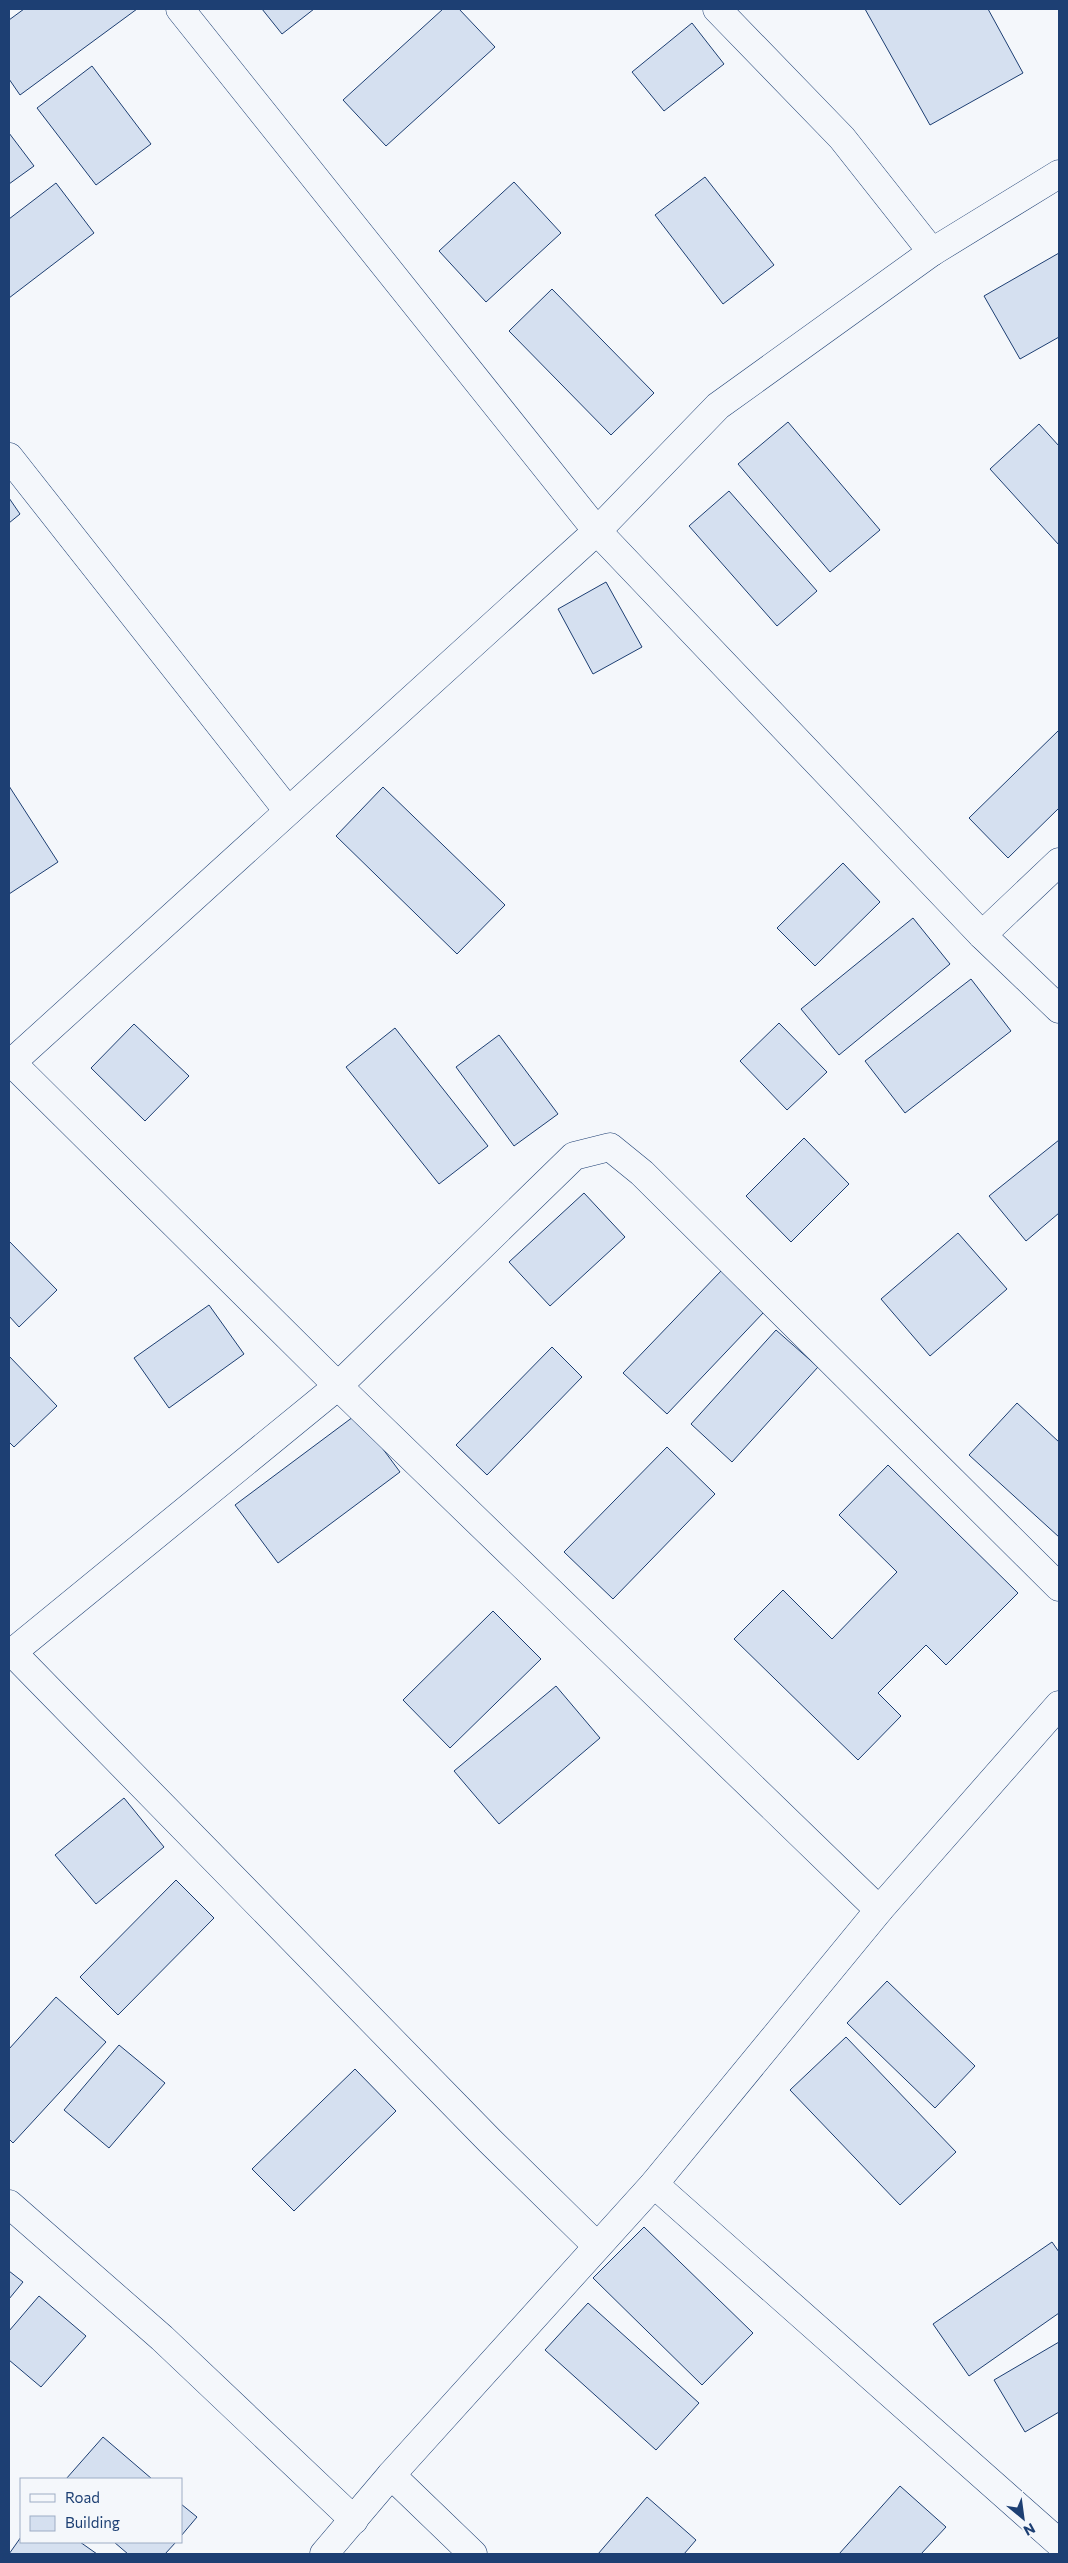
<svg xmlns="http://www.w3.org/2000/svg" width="1068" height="2563" viewBox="0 0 1068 2563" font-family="Commissioner,sans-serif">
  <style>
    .building { fill: #d5e0f0; stroke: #1d3f73 }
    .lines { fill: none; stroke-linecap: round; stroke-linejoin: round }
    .street-casing { stroke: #1d3f73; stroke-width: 29 }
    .street { stroke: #f4f7fb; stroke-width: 28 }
  </style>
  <rect width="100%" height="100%" fill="#f4f7fb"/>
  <g class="building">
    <polygon points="24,9 137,9 20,95 9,79 9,20"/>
    <polygon points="262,9 314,9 282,34"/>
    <polygon points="443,9 459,9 495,47 386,146 343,100"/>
    <polygon points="865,9 988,9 1023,73 930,125"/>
    <polygon points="692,23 724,64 664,111 632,72"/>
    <polygon points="92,66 151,144 96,185 37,108"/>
    <polygon points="9,133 34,166 9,184"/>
    <polygon points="705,177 774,265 723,304 655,215"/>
    <polygon points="514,182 561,233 486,302 439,251"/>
    <polygon points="56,183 94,233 9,298 9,219"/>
    <polygon points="1059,253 1059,337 1020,359 984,296"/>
    <polygon points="552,289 654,393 611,435 509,331"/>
    <polygon points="788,422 880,530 830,572 738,464"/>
    <polygon points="1039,424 1059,446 1059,545 990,469"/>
    <polygon points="729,491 817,591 777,626 689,526"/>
    <polygon points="9,498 20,514 9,523"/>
    <polygon points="606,582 642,647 593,674 558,609"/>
    <polygon points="1059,730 1059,808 1008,858 969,818"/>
    <polygon points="9,786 58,862 9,894"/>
    <polygon points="383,787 505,905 457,954 336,836"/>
    <polygon points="843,863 880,902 815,966 777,928"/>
    <polygon points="913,918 950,964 839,1055 801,1009"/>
    <polygon points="971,979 1011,1031 905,1113 865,1061"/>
    <polygon points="779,1023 827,1072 787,1110 740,1061"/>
    <polygon points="134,1024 189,1076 145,1121 91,1068"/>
    <polygon points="395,1028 488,1146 439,1184 346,1067"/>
    <polygon points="499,1035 558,1114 514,1146 456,1067"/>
    <polygon points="804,1138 849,1184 791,1242 746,1196"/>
    <polygon points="1059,1140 1059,1213 1026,1241 989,1196"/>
    <polygon points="584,1193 625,1237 550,1306 509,1262"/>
    <polygon points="958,1233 1007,1289 930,1356 881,1299"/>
    <polygon points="9,1241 57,1290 19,1327 9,1316"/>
    <polygon points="721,1271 764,1312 667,1414 623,1373"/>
    <polygon points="209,1305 244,1354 169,1408 134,1358"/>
    <polygon points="776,1330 818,1367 732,1462 691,1424"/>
    <polygon points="552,1347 582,1377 487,1475 456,1445"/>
    <polygon points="9,1356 57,1406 14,1447 9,1442"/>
    <polygon points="1017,1403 1059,1442 1059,1537 969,1455"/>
    <polygon points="357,1414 400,1472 278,1563 235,1505"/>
    <polygon points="667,1447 715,1494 613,1599 564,1552"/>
    <polygon points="888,1465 1018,1593 946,1665 926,1645 878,1693 901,1716 858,1760 734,1639 783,1590 832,1639 897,1572 839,1515"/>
    <polygon points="493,1611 541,1659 450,1748 403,1700"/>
    <polygon points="556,1686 600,1738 499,1824 454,1771"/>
    <polygon points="124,1798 164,1847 96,1904 55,1855"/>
    <polygon points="176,1880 214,1918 118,2015 80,1977"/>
    <polygon points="887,1981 975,2066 935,2108 847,2023"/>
    <polygon points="56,1997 106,2042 13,2143 9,2139 9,2049"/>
    <polygon points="846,2037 956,2152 900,2205 790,2090"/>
    <polygon points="119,2045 165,2083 109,2148 64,2110"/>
    <polygon points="355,2069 396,2111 294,2211 252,2169"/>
    <polygon points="644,2227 753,2333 702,2385 593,2278"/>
    <polygon points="1052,2242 1059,2252 1059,2313 969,2376 933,2324"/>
    <polygon points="9,2271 23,2282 9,2299"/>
    <polygon points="39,2296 86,2336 41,2387 9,2360 9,2331"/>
    <polygon points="588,2303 699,2403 656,2450 545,2350"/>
    <polygon points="1059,2342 1059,2412 1025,2432 994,2380"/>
    <polygon points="103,2437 152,2479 66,2479"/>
    <polygon points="900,2486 946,2527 921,2554 839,2554"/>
    <polygon points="647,2497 696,2540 684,2554 598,2554"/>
    <polygon points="181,2504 197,2517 181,2536"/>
    <polygon points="21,2537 21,2542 80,2542 97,2554 9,2554"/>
    <polygon points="114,2542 176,2542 165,2554 128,2554"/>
  </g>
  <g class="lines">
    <defs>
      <g id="street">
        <polyline points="180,9 597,531 982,935 1059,1009"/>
        <polyline points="717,9 842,138 932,252"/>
        <polyline points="9,457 288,811"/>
        <polyline points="982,935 1059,862"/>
        <polyline points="9,1060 338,1386 879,1910"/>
        <polyline points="9,1065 597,531 718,406 932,252 1059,174"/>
        <polyline points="12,1652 490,2141 596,2245"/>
        <polyline points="9,1655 338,1386 574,1156 610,1147 642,1173 1059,1587"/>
        <polyline points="654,2184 1059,2543"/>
        <polyline points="9,2204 162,2338 354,2520"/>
        <polyline points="391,2475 473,2554"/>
        <polyline points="324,2554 391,2475 654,2184 879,1910 1059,1705"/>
      </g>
    </defs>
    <use href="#street" class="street-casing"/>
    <use href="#street" class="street"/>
  </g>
  <rect width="1068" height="2563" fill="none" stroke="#1d3f73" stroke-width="20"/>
  <rect x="20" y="2478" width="162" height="65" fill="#f4f7fb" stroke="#9eadc5"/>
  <rect x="30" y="2494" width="25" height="8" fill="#f4f7fb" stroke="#9eadc5"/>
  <text x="65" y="2503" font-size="15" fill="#1d3f73">Road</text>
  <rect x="30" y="2516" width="25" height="15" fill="#d5e0f0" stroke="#9eadc5"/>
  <text x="65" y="2528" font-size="15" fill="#1d3f73">Building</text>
  <g transform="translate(1023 2518) rotate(151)" stroke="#f4f7fb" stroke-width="4" paint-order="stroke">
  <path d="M0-4L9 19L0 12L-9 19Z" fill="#1d3f73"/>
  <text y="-8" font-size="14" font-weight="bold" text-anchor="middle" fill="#1d3f73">N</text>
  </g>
</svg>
